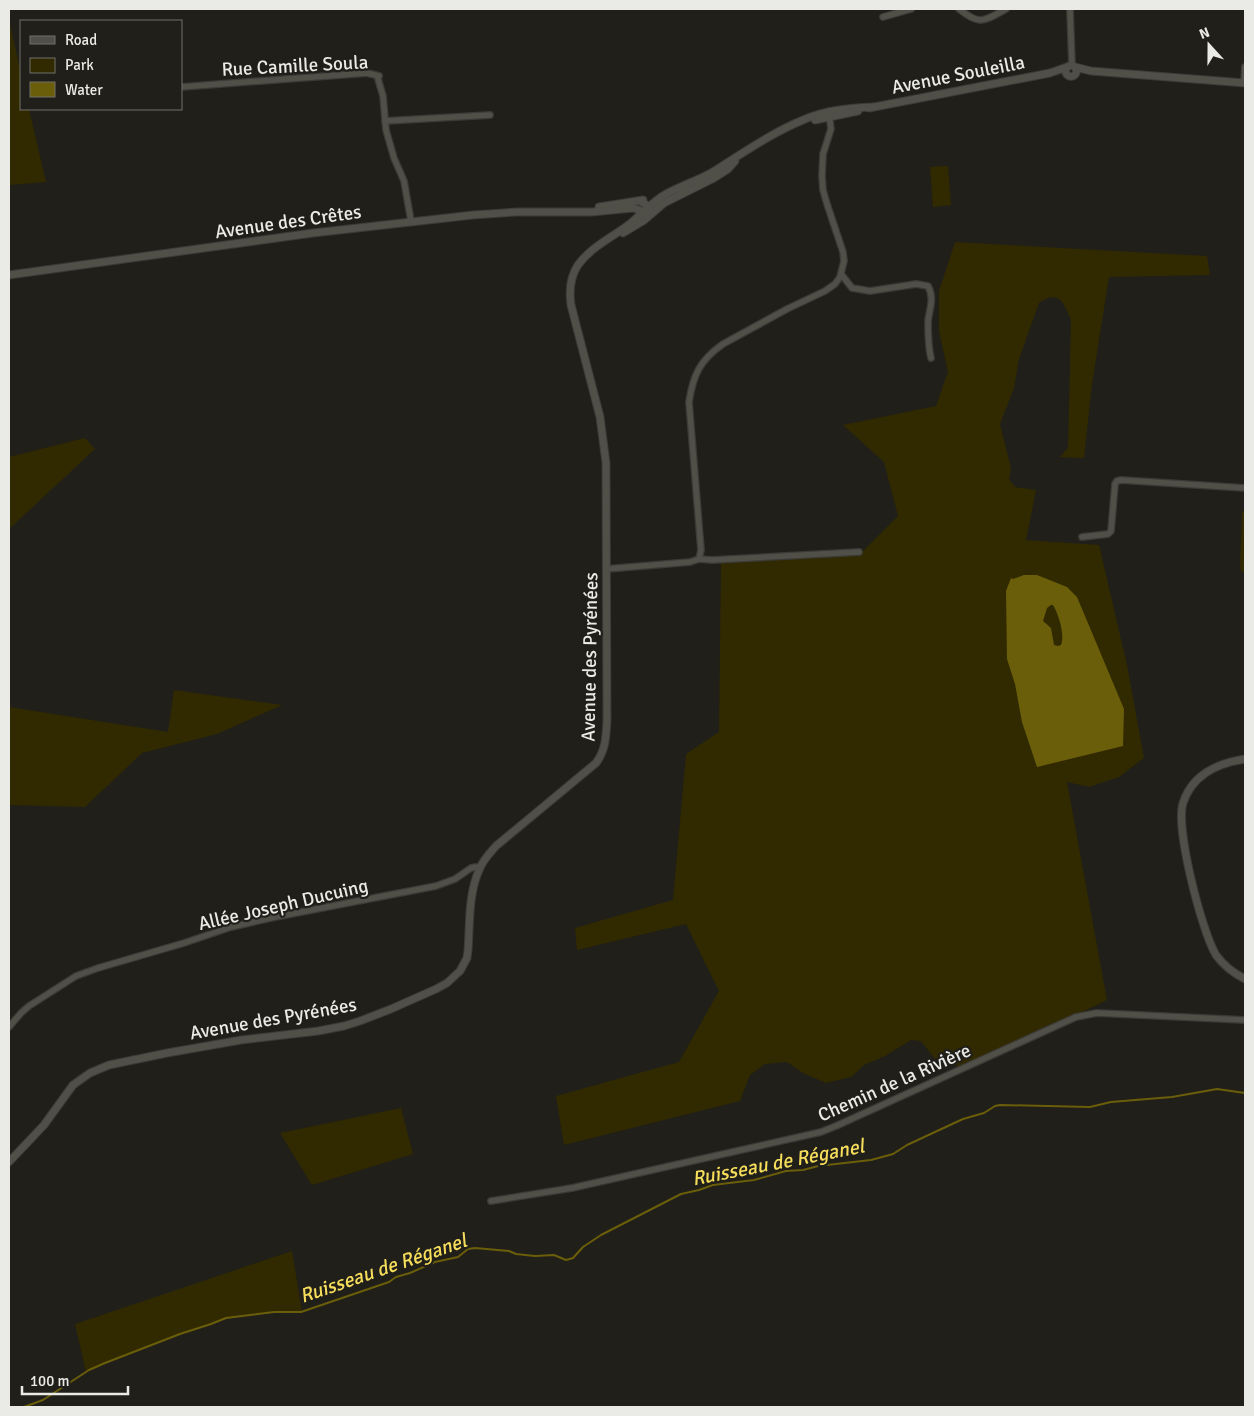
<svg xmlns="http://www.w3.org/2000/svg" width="1254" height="1416" viewBox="0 0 1254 1416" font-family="Signika,sans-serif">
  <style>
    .green { fill: #312a01 }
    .water { fill: #6b5e0a; fill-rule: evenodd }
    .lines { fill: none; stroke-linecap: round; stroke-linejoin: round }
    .stream { stroke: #6b5e0a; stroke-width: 2 }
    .minor-casing { stroke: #3b3a36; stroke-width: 8 }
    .tertiary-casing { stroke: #3b3a36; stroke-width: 9 }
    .minor { stroke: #504f48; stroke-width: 5.5 }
    .tertiary { stroke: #504f48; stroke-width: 7 }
    .labels { text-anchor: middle; stroke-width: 4.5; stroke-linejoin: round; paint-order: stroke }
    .street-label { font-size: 19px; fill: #eaeae6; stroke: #201f19 }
    .water-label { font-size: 20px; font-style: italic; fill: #f6de5c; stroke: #201f19 }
  </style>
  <rect width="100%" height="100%" fill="#201f19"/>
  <g class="green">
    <polygon points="9,19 21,74 21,109 29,109 46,182 9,185"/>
    <polygon points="948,166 951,205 933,207 930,167"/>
    <path d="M955,242L1207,256L1210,275L1109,277L1092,384L1084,458L1060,457L1068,448L1071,320C1064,303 1059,289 1039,303L1019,359L1014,388L1000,424L1011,469L1009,479L1015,487L1036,490L1026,540L1099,545L1127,665L1144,758L1119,777L1089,787L1067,782L1107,1000L962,1071L953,1061L934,1058L921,1041L911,1040L885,1056L864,1065L851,1077L826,1083L803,1073L787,1062L765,1064L750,1075L740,1101L564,1145L556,1096L679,1062L719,991L686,924L577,950L575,928L673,900L686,754L719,732L721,562L860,554L898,516L884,462L843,425L936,406L948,372L939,331V291Z"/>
    <polygon points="85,438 95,449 9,529 9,457"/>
    <polygon points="1244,510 1245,510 1245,573 1241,571 1240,566 1242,513"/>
    <polygon points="174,690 282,705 217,734 142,753 85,807 9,805 9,707 168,732"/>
    <polygon points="401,1108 413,1154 312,1185 280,1133"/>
    <polygon points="292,1251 302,1312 274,1312 226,1318 211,1324 180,1334 105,1363 86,1372 75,1324"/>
  </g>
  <path class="water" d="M1024,575H1037L1067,587L1077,597L1124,709L1123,746L1037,767L1022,722L1015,684L1007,659L1006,591L1011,578L1013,579ZM1051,605H1053C1059,615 1065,635 1061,645L1058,646L1054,645L1051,628L1043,621L1047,608Z"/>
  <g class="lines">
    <polyline class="stream" points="24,1407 43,1400 89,1370 105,1363 180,1334 211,1324 226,1318 274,1312 301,1312 389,1282 396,1277 410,1273 435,1262 458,1257 468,1249 475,1248 509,1251 516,1254 535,1256 554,1255 566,1260 573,1258 583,1247 601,1235 681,1194 699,1190 713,1185 754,1180 786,1171 803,1170 818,1166 871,1160 893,1154 907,1145 963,1119 984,1113 995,1106 1000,1105 1090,1107 1111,1102 1172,1097 1217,1089 1245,1093"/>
    <defs>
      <g id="minor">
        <path d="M959,9C980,26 984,21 1006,9"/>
        <polyline points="1070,9 1072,65"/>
        <polyline points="883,17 911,9"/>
        <polyline points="1244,83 1245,67"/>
        <polyline points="181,87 367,73 379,76 378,79 383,96 386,130 394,158 404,181 411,221"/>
        <polyline points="385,121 490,115"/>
        <path d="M841,274L852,288L870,291L916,284L928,286C935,299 929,309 928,322C928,334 928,346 931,358"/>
        <polyline points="1082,537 1108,534 1111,531 1115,484 1117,481 1121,480 1245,488"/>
        <path d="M699,559L701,550L689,402C693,375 700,360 723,344L787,309L825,291L835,284L840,277L844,261L843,252L827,204L823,190L822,176L823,154L831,129L829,114"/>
        <polyline points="606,569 690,562 699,559 712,560 859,552"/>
        <polyline points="9,1027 21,1013 29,1006 76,976 98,968 184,943 231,927 275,917 436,886 455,879 471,868 476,867 480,868"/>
        <polyline points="491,1201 572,1188 821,1132 836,1126 1076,1017 1097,1013 1245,1020"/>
      </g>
      <g id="tertiary">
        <circle cx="1071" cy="71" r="5.5"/>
        <polyline points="1075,67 1091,71 1245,83"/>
        <polyline points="869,108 1050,73 1067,67"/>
        <polyline points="815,120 858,111"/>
        <polyline points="599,207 643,200"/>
        <polyline points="623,233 643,221 664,203 714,178 728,169 735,161"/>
        <polyline points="9,275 313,233 473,215 516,212 592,212 633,208 651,214 650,207 640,201"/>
        <path d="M1245,759C1218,763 1192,775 1183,803C1175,828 1202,932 1216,955C1224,966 1233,973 1245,979"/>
        <path d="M9,1162L44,1125L73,1085L90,1073L109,1065L167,1053L241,1040L318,1031L344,1026L360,1021L391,1009L436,989L447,983L460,971L467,958L468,950C470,924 468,893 480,868C483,860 490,853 496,846L596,763C606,750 606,736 607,720L606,463L600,417L571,305C569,291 570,277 578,265C592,246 613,237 631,223C643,213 653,201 666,194C681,186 696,181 711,173C740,155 771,133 803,120C825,110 849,108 873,107"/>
      </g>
    </defs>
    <use href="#minor" class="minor-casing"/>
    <use href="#tertiary" class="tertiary-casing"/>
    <use href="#minor" class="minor"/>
    <use href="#tertiary" class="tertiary"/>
  </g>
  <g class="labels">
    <g class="street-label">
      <text transform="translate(295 65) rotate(-3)" y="7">Rue Camille Soula</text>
      <text transform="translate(958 74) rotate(-11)" y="7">Avenue Souleilla</text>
      <text transform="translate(288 221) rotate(-8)" y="7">Avenue des Crêtes</text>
      <text transform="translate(589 657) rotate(-89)" y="7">Avenue des Pyrénées</text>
      <text transform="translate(283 904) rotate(-13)" y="7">Allée Joseph Ducuing</text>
      <text transform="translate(273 1018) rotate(-10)" y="7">Avenue des Pyrénées</text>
      <text transform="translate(894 1082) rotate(-24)" y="7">Chemin de la Rivière</text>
    </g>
    <g class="water-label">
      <text transform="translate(778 1162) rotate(-11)" y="7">Ruisseau de Réganel</text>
      <text transform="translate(383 1268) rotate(-19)" y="7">Ruisseau de Réganel</text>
    </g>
  </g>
  <rect width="1254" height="1416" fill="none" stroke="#eaeae6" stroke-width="20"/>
  <rect x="20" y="20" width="162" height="90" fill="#201f19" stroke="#71706b"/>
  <rect x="30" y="36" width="25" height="8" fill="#504f48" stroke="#71706b"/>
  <text x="65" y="45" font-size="15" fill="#eaeae6">Road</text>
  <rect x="30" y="58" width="25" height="15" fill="#312a01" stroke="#71706b"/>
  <text x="65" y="70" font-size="15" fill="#eaeae6">Park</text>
  <rect x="30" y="82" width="25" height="15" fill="#6b5e0a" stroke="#71706b"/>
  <text x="65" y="95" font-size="15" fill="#eaeae6">Water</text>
  <g transform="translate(1209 45) rotate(339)" stroke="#201f19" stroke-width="4" paint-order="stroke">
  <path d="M0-4L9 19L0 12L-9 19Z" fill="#eaeae6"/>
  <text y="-8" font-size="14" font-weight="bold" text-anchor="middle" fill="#eaeae6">N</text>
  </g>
  <path d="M22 1386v8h106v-8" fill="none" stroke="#eaeae6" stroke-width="2.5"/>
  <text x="30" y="1386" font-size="15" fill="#eaeae6" stroke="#201f19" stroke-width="4" paint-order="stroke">100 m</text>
</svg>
